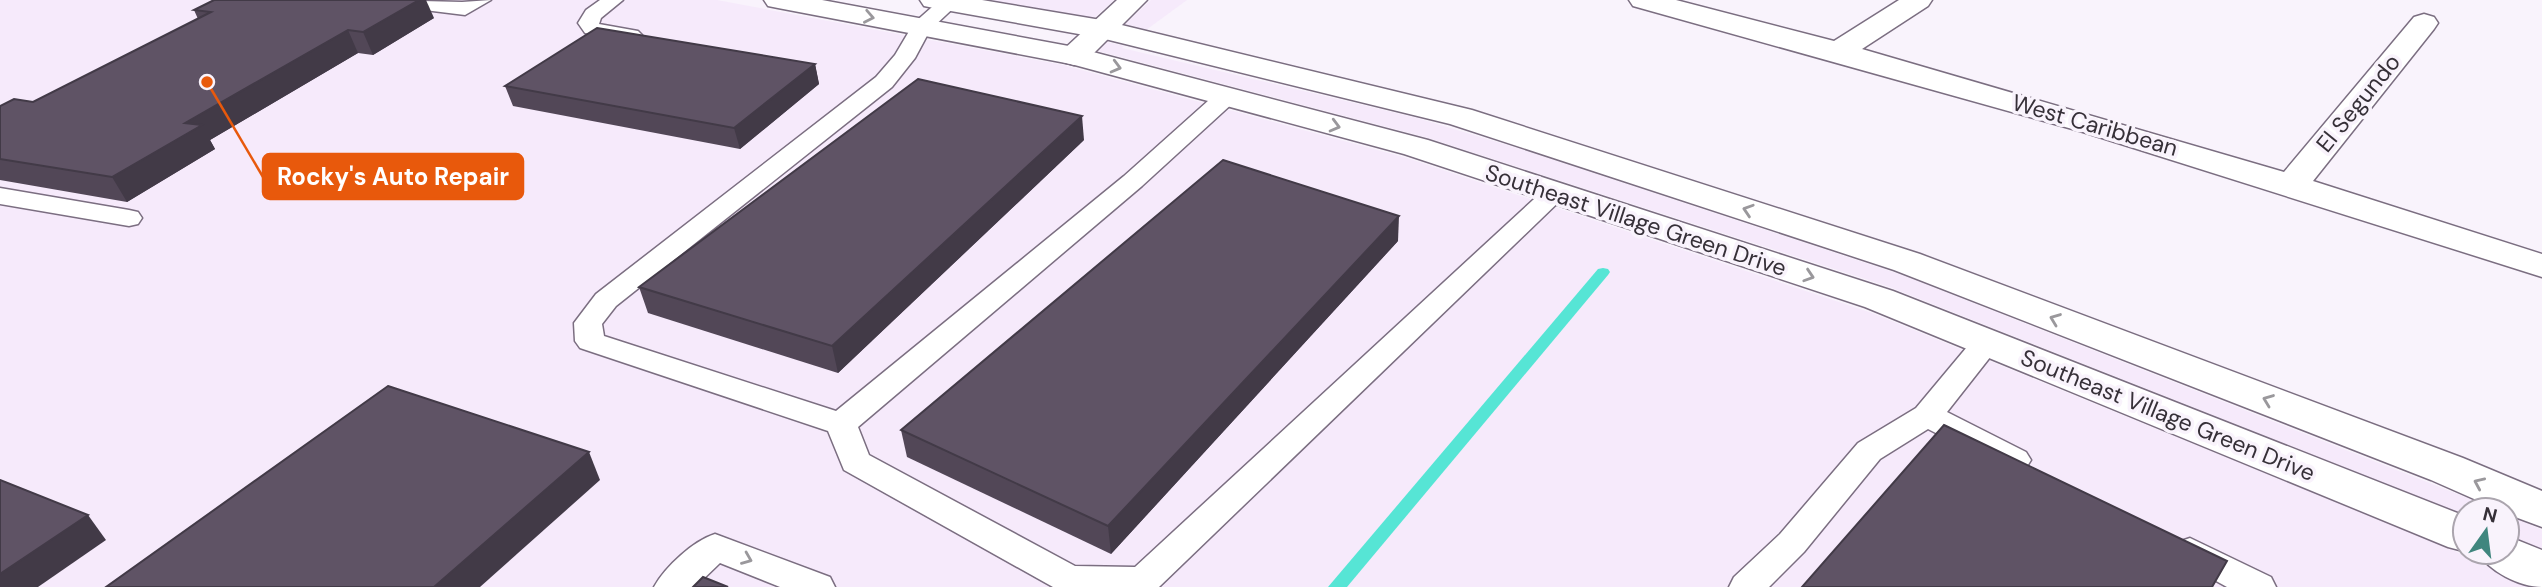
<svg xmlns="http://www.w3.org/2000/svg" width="2542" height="587" viewBox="0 0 2542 587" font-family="'DM Sans',sans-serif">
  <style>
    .built { fill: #f6eafb }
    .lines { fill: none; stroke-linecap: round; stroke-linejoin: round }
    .stream { fill: #56e5d5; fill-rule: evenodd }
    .service-casing { stroke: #7b6e81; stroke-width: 3 }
    .minor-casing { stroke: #7b6e81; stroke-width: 3 }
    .tertiary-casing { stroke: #7b6e81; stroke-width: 3 }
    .service { fill: #fff; fill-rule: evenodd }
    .minor { fill: #fff; fill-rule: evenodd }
    .tertiary { fill: #fff; fill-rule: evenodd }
    .wall { fill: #524757 }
    .shaded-wall { fill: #423a47 }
    .building { fill: #5f5365; stroke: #423a47; stroke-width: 2 }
    .oneway { stroke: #9a989c }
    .labels { text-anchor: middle; stroke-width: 7; stroke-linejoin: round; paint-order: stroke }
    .street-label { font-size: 23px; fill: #363038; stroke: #f9f3fc }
    .leader { fill: none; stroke: #e8590c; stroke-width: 2.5 }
    .callout-dot { fill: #e8590c; stroke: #f9f3fc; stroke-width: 2.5 }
    .callout { fill: #e8590c; stroke: #e8590c; stroke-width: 2.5 }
    .callout-label { font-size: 24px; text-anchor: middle; font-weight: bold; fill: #fff }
  </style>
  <rect width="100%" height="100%" fill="#f9f3fc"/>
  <g class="built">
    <polygon points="0,0 717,0 1063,65 1407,158 1872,313 2444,546 2531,587 0,587"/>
    <polygon points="988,0 1114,0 1094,18"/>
    <polygon points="1151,0 1187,0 1146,30 1125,24"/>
    <polygon points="1107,42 1124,46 1122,48 1417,118 1517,148 1902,275 2498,510 2465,510 2465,515 1887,286 1425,137 1098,51"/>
    <polygon points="2507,514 2542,530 2542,551 2507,534"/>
  </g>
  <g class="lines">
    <polygon class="stream" points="1603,268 1608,269 1610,272 1608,275 1347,587 1328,587 1598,269"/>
    <defs>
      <g id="service">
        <polygon points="382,0 462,2 491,0 465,15 392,6"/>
        <polygon points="600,0 623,0 601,18 599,24 638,31 642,35 638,39 631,41 585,33 578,23 586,10"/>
        <polygon points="940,0 962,0 930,30 915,58 892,87 616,306 602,324 604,336 836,411 1124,176 1218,92 1234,92 1237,97 1234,102 1142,186 858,427 869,455 1075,566 1135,567 1546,188 1564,188 1568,193 1159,587 1053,587 844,470 828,431 580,348 575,341 574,323 596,294 876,77 895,55 914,23"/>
        <polygon points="0,188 129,210 138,212 142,218 138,224 129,226 0,204"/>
        <polygon points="1987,333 1997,335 2002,342 1947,412 2026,452 2031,460 2026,468 2015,471 2004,468 1928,429 1880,459 1804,552 1769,587 1729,587 1734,577 1780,534 1858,443 1916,408 1977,335"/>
        <path d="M715,534L830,577L835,587H780L720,563L695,587H654C665,567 693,541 715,534Z"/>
        <polygon points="2190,538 2271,577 2276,587 2227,587 2178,560 2173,551 2178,542"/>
      </g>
      <g id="minor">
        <polygon points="1117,0 1147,0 1085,62 1074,65 1063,62 1059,56 1063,50"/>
        <polygon points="1629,0 1676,0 1834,41 1899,0 1932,0 1928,6 1862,49 2284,172 2414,17 2424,14 2434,17 2438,23 2434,29 2313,181 2542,254 2542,277 2083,132 1633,6"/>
      </g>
      <g id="tertiary">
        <polygon points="764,0 822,0 1074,47 1428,140 1893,291 2465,516 2467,552 2448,547 1865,307 1404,154 1071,64 778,8 768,6"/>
        <polygon points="920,0 982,0 1101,20 1472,110 1920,254 2463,458 2542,491 2542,527 2507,514 2507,510 2499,510 2431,480 1894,270 1450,124 1101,38 934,8 924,6"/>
        <path d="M2507,536L2542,550V587C2520,587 2488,571 2478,552H2507Z"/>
      </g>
    </defs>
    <use href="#service" class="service-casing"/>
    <use href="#minor" class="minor-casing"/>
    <use href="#tertiary" class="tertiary-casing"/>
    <use href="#service" class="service"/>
    <use href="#minor" class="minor"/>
    <use href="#tertiary" class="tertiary"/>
  </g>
  <g class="wall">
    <polygon points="194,10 434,18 373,55 358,53 210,140 215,149 127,202 0,180 0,106 33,102 198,19"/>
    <polygon points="815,64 819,84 740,149 513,106 505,86"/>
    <polygon points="1084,140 838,373 648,313 639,287"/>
    <polygon points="1398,241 1111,554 907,457 901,430"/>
  </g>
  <g class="shaded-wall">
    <polygon points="419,0 426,0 434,18 373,55 363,32"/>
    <polygon points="348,30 358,53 210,140 215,149 127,202 112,177 185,123"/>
    <polygon points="815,64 819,84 740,149 734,128"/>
    <polygon points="1082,116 1084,140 838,373 832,346"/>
    <polygon points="1399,216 1398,241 1111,554 1108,526"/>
    <polygon points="589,452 600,480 480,587 434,587"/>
    <polygon points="88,515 106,540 38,587 0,587 0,574"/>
  </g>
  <g class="building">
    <polygon points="214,0 419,0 363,32 348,30 185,123 202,125 112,177 0,159 0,106 14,99 33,102 211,12 194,10"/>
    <polygon points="597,28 815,64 734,128 505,86"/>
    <polygon points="918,79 1082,116 832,346 639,287"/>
    <polygon points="1223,160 1399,216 1108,526 901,430"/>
    <polygon points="388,386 589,452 434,587 106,587"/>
    <polygon points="1944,425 2227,561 2212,587 1802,587"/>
    <polygon points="0,480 88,515 0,574"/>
    <polygon points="703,577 728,587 693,587"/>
  </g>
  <defs><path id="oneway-chevron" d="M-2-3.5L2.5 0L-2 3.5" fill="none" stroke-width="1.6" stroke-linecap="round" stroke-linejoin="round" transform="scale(1.75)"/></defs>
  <g class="oneway">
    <use href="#oneway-chevron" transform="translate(869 17) rotate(11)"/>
    <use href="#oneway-chevron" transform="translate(1116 67) rotate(15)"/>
    <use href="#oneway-chevron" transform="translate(1335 126) rotate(15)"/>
    <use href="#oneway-chevron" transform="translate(1748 210) rotate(-162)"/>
    <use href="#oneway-chevron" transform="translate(1809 276) rotate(18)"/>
    <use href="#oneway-chevron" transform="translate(2055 319) rotate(-159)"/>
    <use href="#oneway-chevron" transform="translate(2268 400) rotate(-159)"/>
    <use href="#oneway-chevron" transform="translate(2479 483) rotate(-156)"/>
    <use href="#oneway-chevron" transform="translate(747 559) rotate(22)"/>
  </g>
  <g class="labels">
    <g class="street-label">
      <text transform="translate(2358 103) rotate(-51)" y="8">El Segundo</text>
      <text transform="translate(2095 125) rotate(16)" y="8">West Caribbean</text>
      <text transform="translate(1636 220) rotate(18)" y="8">Southeast Village Green Drive</text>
      <text transform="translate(2168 415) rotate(22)" y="8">Southeast Village Green Drive</text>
    </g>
  </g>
  <path class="leader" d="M207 82L263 177"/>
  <circle class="callout-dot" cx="207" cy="82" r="7"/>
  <rect class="callout" x="263" y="154" width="260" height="45" rx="7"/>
  <g class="callout-label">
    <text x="393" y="185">Rocky's Auto Repair</text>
  </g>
  <g transform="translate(2486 531) rotate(14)"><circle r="33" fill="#f9f3fc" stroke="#aba5ae" stroke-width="2"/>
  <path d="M0-5L12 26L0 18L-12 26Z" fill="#40867e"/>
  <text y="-10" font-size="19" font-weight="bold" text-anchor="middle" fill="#363038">N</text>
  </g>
</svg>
